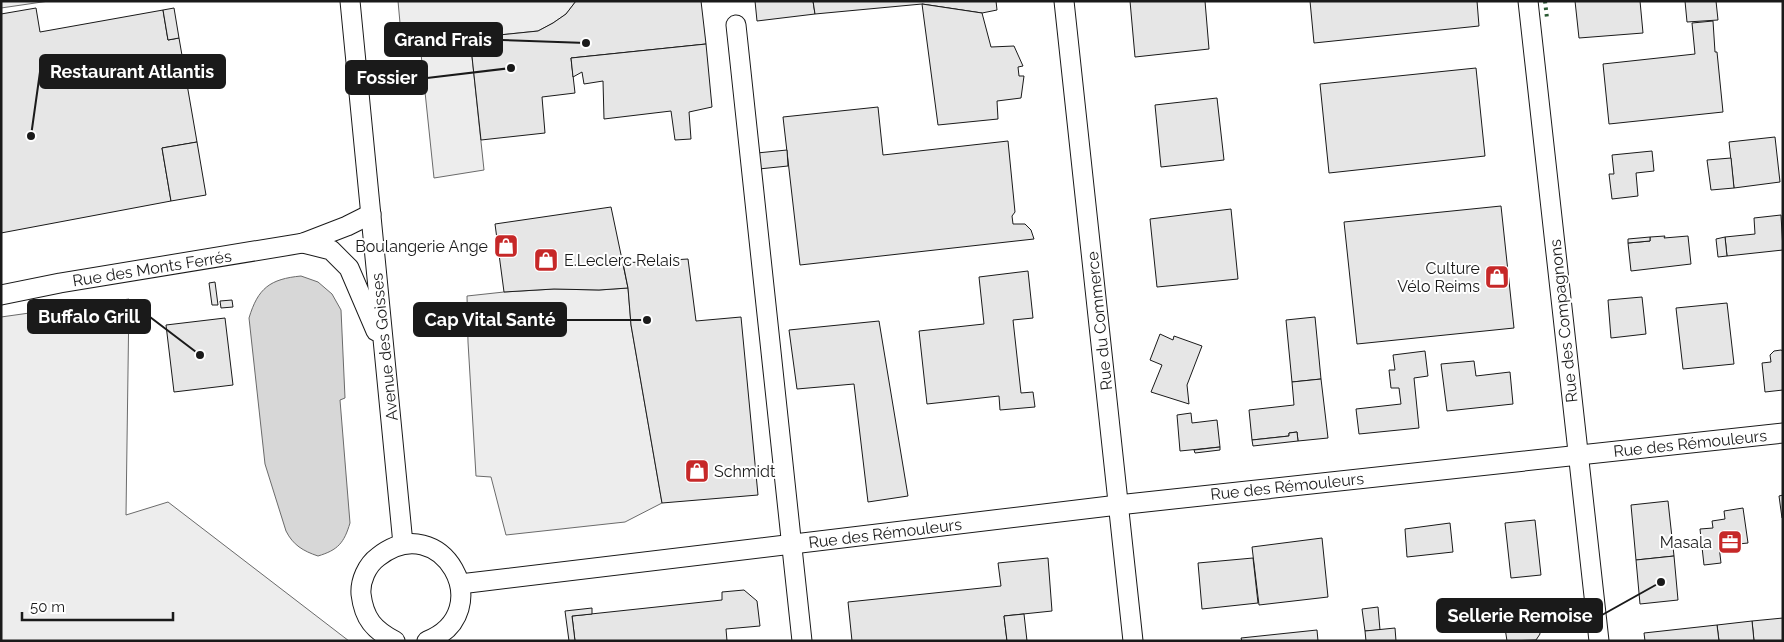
<svg xmlns="http://www.w3.org/2000/svg" width="1784" height="642" viewBox="0 0 1784 642" font-family="Raleway,sans-serif">
  <style>
    .built { fill: #ededed; stroke: #6a6a6a }
    .water { fill: #d7d7d7; stroke: #6a6a6a }
    .building { fill: #e6e6e6; stroke: #1a1a1a }
    .lines { fill: none; stroke-linecap: round; stroke-linejoin: round }
    .minor-casing { stroke: #1a1a1a; stroke-width: 21 }
    .minor { stroke: #fff; stroke-width: 19 }
    .hedge { stroke: #2b5a34; stroke-width: 4; stroke-dasharray: 2.5 4; stroke-linecap: butt }
    .labels { text-anchor: middle; stroke-width: 4; stroke-linejoin: round; paint-order: stroke }
    .poi-label { font-size: 16px; fill: #1a1a1a; stroke: #fff; text-anchor: end }
    .street-label { font-size: 16px; fill: #1a1a1a; stroke: #fff }
    .leader { fill: none; stroke: #1a1a1a; stroke-width: 2 }
    .callout-dot { fill: #1a1a1a; stroke: #fff; stroke-width: 2 }
    .callout { fill: #1a1a1a; stroke: #1a1a1a; stroke-width: 2 }
    .callout-label { font-size: 18px; text-anchor: middle; font-weight: bold; fill: #fff }
  </style>
  <rect width="100%" height="100%" fill="#fff"/>
  <g class="built">
    <polygon points="1,1 49,1 1,8"/>
    <polygon points="398,1 576,1 566,14 553,23 538,31 470,38 484,170 434,178 420,44 402,45"/>
    <polygon points="628,288 631,325 662,503 625,522 506,535 491,477 476,476 468,342 467,296 504,292 554,289 599,290"/>
    <polygon points="129,299 126,515 168,502 349,641 1,641 1,317"/>
  </g>
  <path class="water" d="M301,276L318,282L332,294L341,310L345,398L340,400L350,523C344,543 338,550 318,556C303,551 293,545 286,531L265,464L249,318C258,288 270,279 301,276Z"/>
  <g class="building">
    <polygon points="576,1 701,1 706,44 571,58 575,93 542,97 545,133 481,140 470,38 538,31 553,23 566,14"/>
    <polygon points="755,1 813,1 815,14 757,21"/>
    <polygon points="813,1 996,1 997,10 982,13 922,4 815,14"/>
    <polygon points="1130,1 1205,1 1209,49 1135,57"/>
    <polygon points="1310,1 1477,1 1479,26 1314,43"/>
    <polygon points="1575,1 1640,1 1643,33 1579,38"/>
    <polygon points="1685,1 1716,1 1718,20 1687,22"/>
    <polygon points="922,4 982,13 991,47 1014,46 1023,66 1018,67 1019,76 1024,76 1021,98 997,101 998,119 938,125"/>
    <polygon points="36,8 40,32 163,10 168,40 179,38 197,142 162,148 171,201 1,233 1,14"/>
    <polygon points="174,8 179,38 168,40 163,10"/>
    <polygon points="1713,21 1715,52 1717,52 1723,112 1609,124 1603,64 1695,54 1692,23"/>
    <polygon points="706,44 712,107 689,112 691,139 675,140 671,111 604,119 603,81 584,84 582,72 573,77 571,58"/>
    <polygon points="1476,68 1485,156 1329,173 1320,84"/>
    <polygon points="1217,98 1224,160 1161,167 1155,105"/>
    <polygon points="878,107 883,155 1008,141 1015,212 1012,216 1013,224 1025,224 1031,230 1034,239 800,265 783,117"/>
    <polygon points="1775,137 1780,182 1734,188 1729,142"/>
    <polygon points="197,142 206,195 171,201 162,148"/>
    <polygon points="787,150 788,166 759,169 757,153"/>
    <polygon points="1652,151 1654,171 1636,173 1638,196 1612,199 1609,174 1614,174 1612,155"/>
    <polygon points="1731,158 1734,188 1711,190 1707,160"/>
    <polygon points="1501,206 1514,328 1357,344 1344,222"/>
    <polygon points="611,207 628,288 599,290 554,289 504,292 495,224"/>
    <polygon points="1231,209 1238,279 1157,287 1150,219"/>
    <polygon points="1781,215 1783,250 1727,256 1725,237 1755,234 1754,218"/>
    <polygon points="1665,236 1664,238 1688,236 1691,264 1631,271 1628,243 1650,241 1650,237"/>
    <polygon points="1650,237 1650,241 1628,243 1628,239"/>
    <polygon points="1725,237 1727,256 1718,257 1716,239"/>
    <polygon points="688,259 696,321 741,317 758,495 662,503 631,325 628,288 623,263"/>
    <polygon points="1028,271 1033,318 1013,320 1021,393 1033,392 1035,407 1000,410 999,396 927,404 919,331 984,324 979,277"/>
    <polygon points="215,282 218,305 212,305 209,283"/>
    <polygon points="1642,297 1646,334 1611,338 1608,300"/>
    <polygon points="232,300 233,307 221,308 220,301"/>
    <polygon points="1727,303 1734,364 1683,369 1676,308"/>
    <polygon points="1315,317 1321,379 1292,382 1286,320"/>
    <polygon points="225,318 233,385 174,392 166,325"/>
    <polygon points="879,321 908,496 868,502 854,384 797,389 789,330"/>
    <polygon points="1160,334 1173,340 1174,336 1202,346 1187,385 1189,404 1151,392 1162,365 1150,360"/>
    <polygon points="1781,350 1783,351 1783,390 1765,392 1762,363 1771,362 1770,355 1774,351"/>
    <polygon points="1425,351 1428,376 1414,378 1419,428 1359,434 1356,409 1401,404 1399,388 1391,388 1389,370 1395,370 1393,355"/>
    <polygon points="1474,361 1476,376 1510,372 1513,404 1447,411 1441,364"/>
    <polygon points="1321,379 1328,438 1298,441 1297,432 1289,433 1289,436 1252,440 1249,410 1294,405 1292,382"/>
    <polygon points="1191,413 1192,423 1217,420 1220,447 1180,451 1177,415"/>
    <polygon points="1297,432 1298,441 1253,446 1252,440 1289,436 1289,433"/>
    <polygon points="1220,447 1220,450 1195,453 1194,450"/>
    <polygon points="1783,495 1783,518 1782,518 1779,496"/>
    <polygon points="1668,501 1674,556 1636,560 1631,505"/>
    <polygon points="1743,508 1748,543 1719,546 1721,563 1704,565 1700,529 1713,528 1712,521 1725,519 1724,511"/>
    <polygon points="1535,520 1541,575 1511,578 1505,523"/>
    <polygon points="1450,523 1453,552 1407,557 1405,529"/>
    <polygon points="1322,538 1328,597 1259,605 1252,547"/>
    <polygon points="1674,556 1678,600 1640,604 1636,560"/>
    <polygon points="1048,558 1052,611 1004,616 1007,641 852,641 848,602 1001,586 998,563"/>
    <polygon points="1253,558 1258,603 1202,609 1198,563"/>
    <polygon points="744,590 757,601 760,626 726,629 727,641 575,641 572,616 722,600 722,592"/>
    <polygon points="1540,604 1544,608 1545,614 1541,619 1538,619 1540,634 1536,640 1507,641 1505,628 1489,629 1488,614 1504,613 1504,615 1516,614 1515,607"/>
    <polygon points="1378,607 1380,630 1365,631 1362,609"/>
    <polygon points="592,608 592,614 572,616 575,641 569,641 565,611"/>
    <polygon points="1024,614 1027,641 1007,641 1004,616"/>
    <polygon points="1783,618 1783,641 1754,641 1752,621"/>
    <polygon points="1752,621 1754,641 1719,641 1717,625"/>
    <polygon points="1717,625 1719,641 1645,641 1644,633"/>
    <polygon points="1395,628 1396,641 1366,641 1365,631"/>
    <polygon points="1317,630 1318,641 1242,641 1241,638"/>
  </g>
  <g class="lines">
    <defs>
      <g id="minor">
        <polyline points="350,1 403,544"/>
        <polyline points="1064,1 1133,641"/>
        <polyline points="1528,1 1599,641"/>
        <polyline points="736,25 802,641"/>
        <polyline points="303,243 331,250 349,268 376,331"/>
        <polyline points="1,295 60,283 303,243 347,226 371,214"/>
        <polyline points="460,584 1118,505 1783,433"/>
        <path d="M395,641C374,630 364,619 361,594C360,581 367,565 378,557C441,507 500,612 427,641"/>
      </g>
    </defs>
    <use href="#minor" class="minor-casing"/>
    <use href="#minor" class="minor"/>
    <polyline class="hedge" points="1545,1 1547,18"/>
  </g>
  <defs>
    <symbol id="shop-square" viewBox="-11 -11 22 22"><rect x="-9" y="-9" width="18" height="18" rx="4" fill="#c62828" stroke="#fff"/><path d="M-5-2.5h2.3a2.7 3.5 0 0 1 5.4 0H5L5.5 6h-11ZM-1.5-2.5h3a1.5 2.3 0 0 0-3 0Z" fill="#fff"/></symbol>
    <symbol id="office-square" viewBox="-11 -11 22 22"><rect x="-9" y="-9" width="18" height="18" rx="4" fill="#c62828" stroke="#fff"/><path d="M-6-3h4V-5.5h4V-3h4V5H-6ZM-1-4.5V-3h2v-1.5ZM-6 0V1H6V0Z" fill="#fff"/></symbol>
  </defs>
  <g fill-rule="evenodd">
    <use href="#shop-square" x="492" y="232" width="28" height="28"/>
    <use href="#shop-square" x="532" y="246" width="28" height="28"/>
    <use href="#shop-square" x="1483" y="263" width="28" height="28"/>
    <use href="#shop-square" x="683" y="457" width="28" height="28"/>
    <use href="#office-square" x="1716" y="528" width="28" height="28"/>
  </g>
  <g class="labels">
    <g class="poi-label">
      <text x="488" y="252">Boulangerie Ange</text>
      <text x="564" y="266" text-anchor="start">E.Leclerc Relais</text>
      <text x="1480" y="274">Culture<tspan x="1480" dy="18">Vélo Reims</tspan></text>
      <text x="714" y="477" text-anchor="start">Schmidt</text>
      <text x="1712" y="548">Masala</text>
    </g>
    <g class="street-label">
      <text transform="translate(152 268) rotate(-9)" y="6">Rue des Monts Ferrés</text>
      <text transform="translate(1099 321) rotate(-96)" y="6">Rue du Commerce</text>
      <text transform="translate(1563 321) rotate(-96)" y="6">Rue des Compagnons</text>
      <text transform="translate(384 347) rotate(-96)" y="6">Avenue des Goisses</text>
      <text transform="translate(1690 443) rotate(-6)" y="6">Rue des Rémouleurs</text>
      <text transform="translate(1287 486) rotate(-6)" y="6">Rue des Rémouleurs</text>
      <text transform="translate(885 533) rotate(-7)" y="6">Rue des Rémouleurs</text>
    </g>
  </g>
  <path class="leader" d="M586 43L502 40M31 136L40 72M511 68L427 78M200 355L150 317M647 320L566 320M1661 582L1602 615"/>
  <g class="callout-dot">
    <circle cx="586" cy="43" r="5"/>
    <circle cx="31" cy="136" r="5"/>
    <circle cx="511" cy="68" r="5"/>
    <circle cx="200" cy="355" r="5"/>
    <circle cx="647" cy="320" r="5"/>
    <circle cx="1661" cy="582" r="5"/>
  </g>
  <g class="callout">
    <rect x="385" y="23" width="117" height="33" rx="5"/>
    <rect x="40" y="55" width="185" height="33" rx="5"/>
    <rect x="346" y="61" width="81" height="33" rx="5"/>
    <rect x="28" y="300" width="122" height="33" rx="5"/>
    <rect x="414" y="303" width="152" height="33" rx="5"/>
    <rect x="1437" y="599" width="165" height="33" rx="5"/>
  </g>
  <g class="callout-label">
    <text x="443" y="46">Grand Frais</text>
    <text x="132" y="78">Restaurant Atlantis</text>
    <text x="387" y="84">Fossier</text>
    <text x="89" y="323">Buffalo Grill</text>
    <text x="490" y="326">Cap Vital Santé</text>
    <text x="1520" y="622">Sellerie Remoise</text>
  </g>
  <rect width="1784" height="642" fill="none" stroke="#1a1a1a" stroke-width="5"/>
  <path d="M22 612v8h151v-8" fill="none" stroke="#1a1a1a" stroke-width="2.5"/>
  <text x="30" y="612" font-size="15" fill="#1a1a1a" stroke="#ffffff" stroke-width="4" paint-order="stroke">50 m</text>
</svg>
